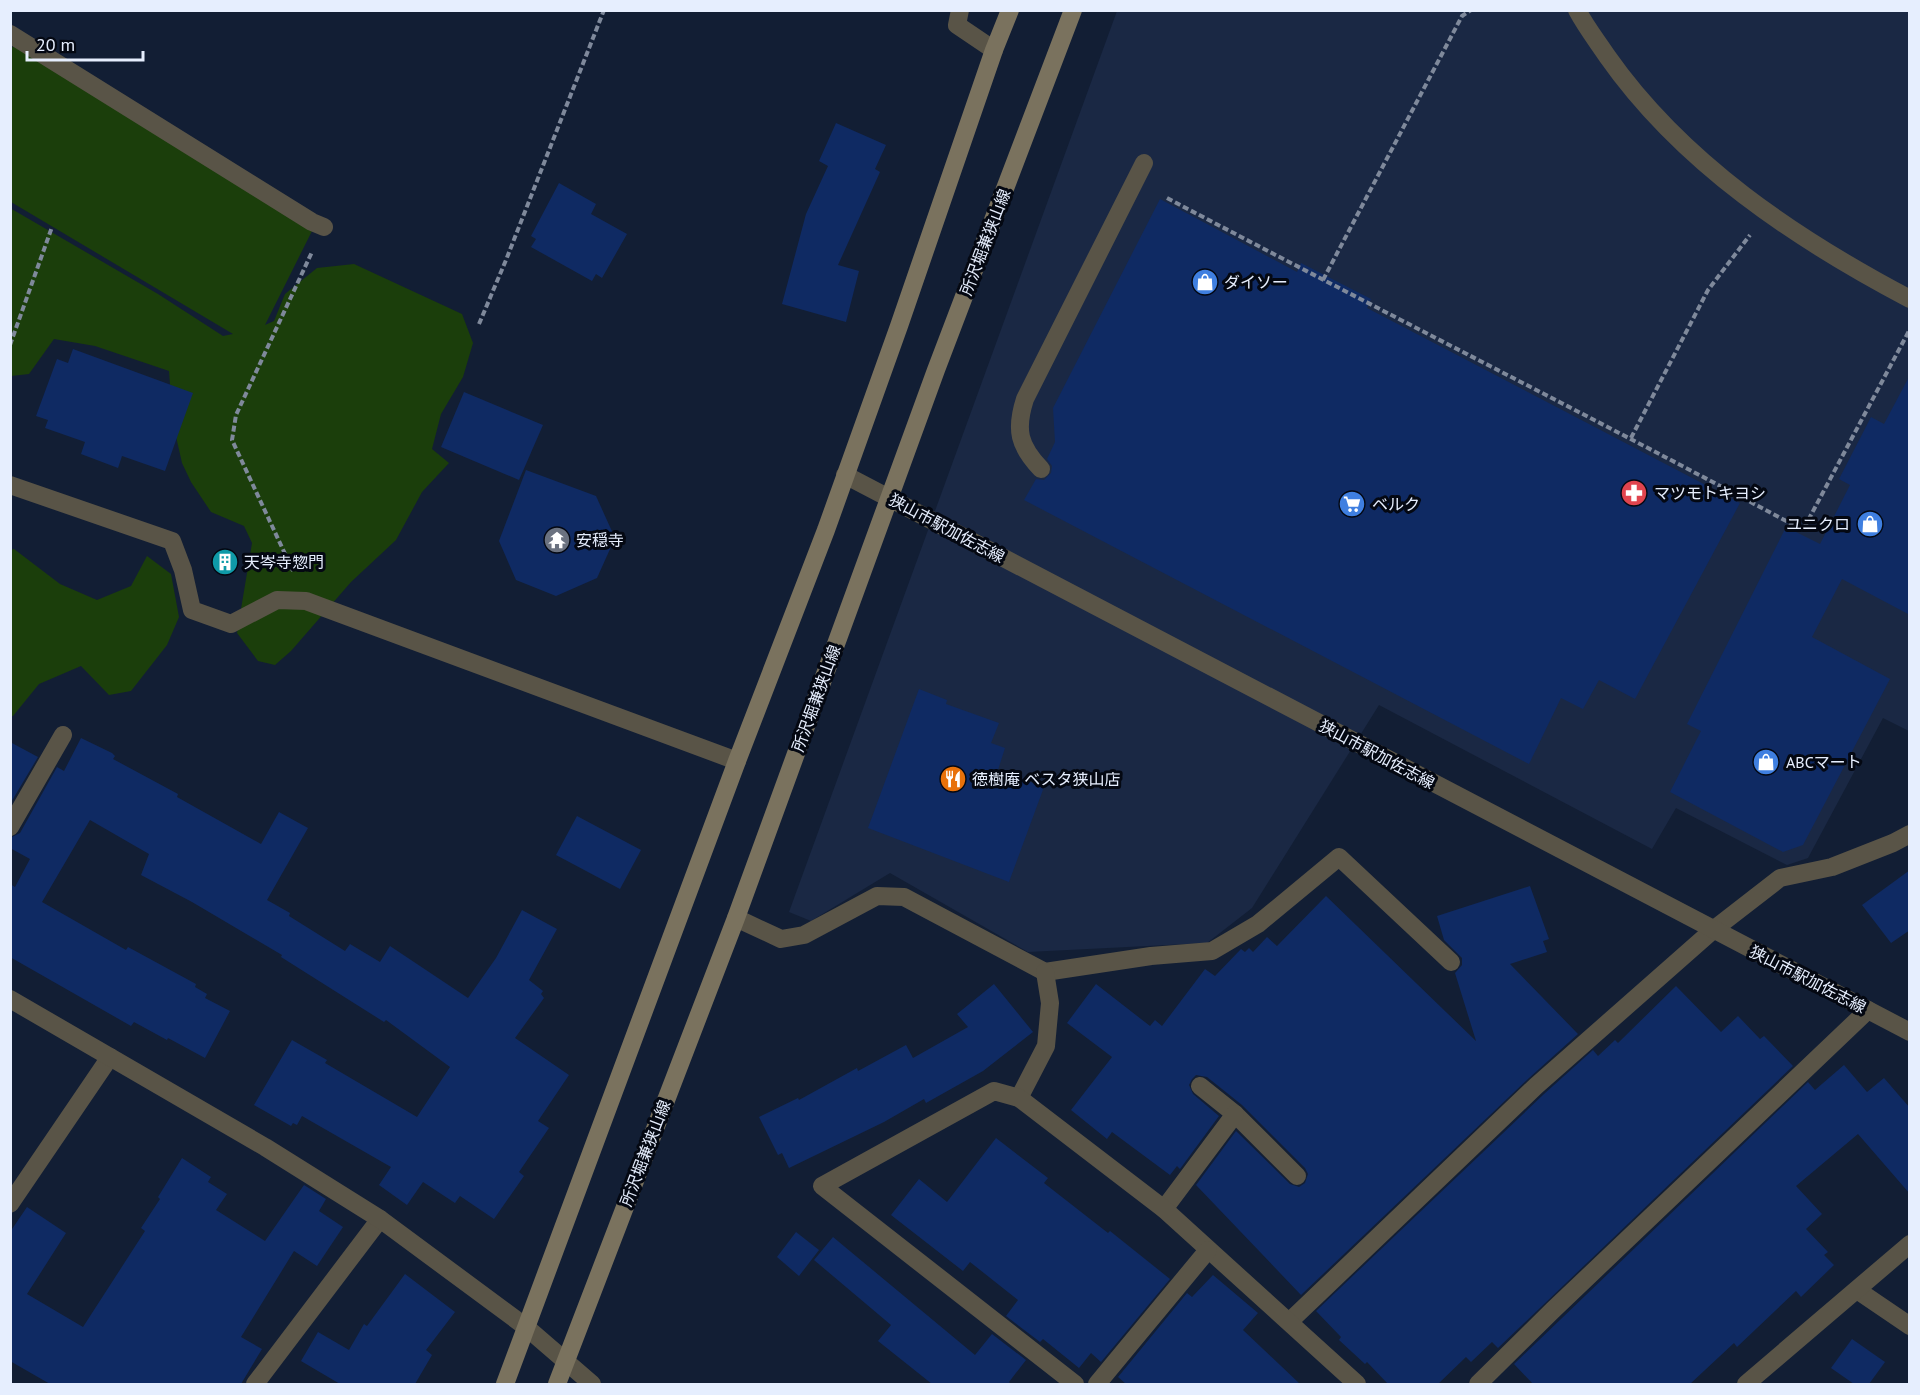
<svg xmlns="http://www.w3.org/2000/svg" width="1920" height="1395" viewBox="0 0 1920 1395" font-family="'PT Sans','Noto Sans JP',sans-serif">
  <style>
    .built { fill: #1a2844 }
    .green { fill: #1b3e0b }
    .building { fill: #0f2a63 }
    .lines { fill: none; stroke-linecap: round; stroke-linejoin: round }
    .path { stroke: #7f899b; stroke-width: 4; stroke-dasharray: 6 3; stroke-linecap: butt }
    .service { stroke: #595447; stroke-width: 18 }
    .minor { stroke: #595447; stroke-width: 18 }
    .tertiary { stroke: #595447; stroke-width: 18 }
    .secondary { stroke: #7a725e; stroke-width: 18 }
    .labels { text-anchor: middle; stroke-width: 6; stroke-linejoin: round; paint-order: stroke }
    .street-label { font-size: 16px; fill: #e6eefe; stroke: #040812 }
    .poi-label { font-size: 16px; fill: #e6eefe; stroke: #040812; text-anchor: start }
  </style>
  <rect width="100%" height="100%" fill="#121e34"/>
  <polygon class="built" points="1117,11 1909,11 1909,731 1883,718 1808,858 1787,865 1676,808 1652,849 1379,705 1252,908 1207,943 1028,952 890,873 811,921 789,912"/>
  <g class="green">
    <polygon points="14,45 312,231 265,325 274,321 285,294 317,268 354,264 462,314 473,343 463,377 441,414 432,449 449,463 422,492 396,540 351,582 291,651 275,665 258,661 237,633 252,543 244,526 211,512 191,482 182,463 173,423 169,371 95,346 54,339 29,374 11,376 10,208 158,294 223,336 233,334 11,202 10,51"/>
    <polygon points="14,549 60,584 97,600 131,586 147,556 171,574 179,617 167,645 131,691 109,695 81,666 39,684 13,716 11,716 10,550"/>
  </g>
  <g class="building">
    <polygon points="836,123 886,145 875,169 880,172 838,265 859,271 846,322 782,304 806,214 828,166 819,161"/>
    <polygon points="559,183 596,204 591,214 627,234 602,278 596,274 592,281 531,247 536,239 531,236"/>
    <polygon points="1160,199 1297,272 1301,263 1371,299 1367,308 1740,503 1635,699 1599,680 1583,709 1561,698 1529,764 1024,500 1036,479 1044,480 1051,473 1052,466 1047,459 1055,442 1053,408"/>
    <polygon points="73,349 193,393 165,471 122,456 118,468 81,454 85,442 45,428 48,420 36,416 57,359 68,363"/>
    <polygon points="1910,375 1910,615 1842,579 1812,637 1890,679 1803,845 1783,852 1670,792 1701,731 1687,724 1786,527 1820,544 1850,485 1839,479 1871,417 1884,424"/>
    <polygon points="464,392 543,425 519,480 441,447"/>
    <polygon points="526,470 596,496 615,538 597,578 556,596 516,580 499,541"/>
    <polygon points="919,689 947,700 946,704 999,723 991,743 1005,748 998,770 1044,787 1009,882 868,828"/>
    <polygon points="81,738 112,753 115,756 113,759 178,794 177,797 261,844 279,812 308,828 267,900 290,913 289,916 345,951 350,944 380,962 390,946 468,998 496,958 522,910 557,929 529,980 543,991 541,994 544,998 515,1038 569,1075 538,1121 549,1128 519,1172 524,1176 494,1219 460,1196 455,1203 423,1182 407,1205 379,1185 391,1167 302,1116 297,1125 293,1123 291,1126 254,1105 292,1040 327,1060 325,1063 417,1117 450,1067 386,1020 384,1022 281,957 282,955 192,902 141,875 149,854 90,820 42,902 126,950 128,947 196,984 195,987 207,994 205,998 230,1011 205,1058 168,1038 167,1040 134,1022 131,1026 10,957 10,884 15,887 30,859 10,848 10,838 20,833 57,767 64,771"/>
    <polygon points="10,742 38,757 10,804"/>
    <polygon points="577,816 641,850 620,889 556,855"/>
    <polygon points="1910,870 1910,930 1891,943 1862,905"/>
    <polygon points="1530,886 1549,939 1543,941 1547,952 1510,964 1578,1034 1529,1078 1301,1295 1196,1185 1236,1131 1290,1184 1299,1187 1305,1183 1308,1174 1305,1168 1242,1105 1207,1077 1196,1075 1192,1079 1189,1085 1193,1094 1219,1116 1180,1169 1177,1166 1170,1175 1112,1132 1107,1139 1071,1110 1112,1057 1067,1023 1096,984 1150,1026 1155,1020 1162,1026 1205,969 1215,976 1241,949 1245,952 1249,948 1253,952 1267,937 1277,946 1326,896 1476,1041 1455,973 1462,965 1462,958 1444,940 1437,916"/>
    <polygon points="994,984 1033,1032 983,1071 926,1103 924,1099 884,1122 789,1168 782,1153 778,1155 759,1117 798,1098 799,1100 857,1068 858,1071 906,1045 913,1058 968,1027 957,1014"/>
    <polygon points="1676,986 1721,1032 1738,1016 1760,1039 1764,1036 1793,1066 1498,1348 1492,1342 1471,1362 1466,1357 1438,1384 1388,1384 1367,1362 1365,1364 1339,1340 1341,1337 1316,1311 1544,1094 1593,1050 1598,1056 1615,1040 1618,1043"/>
    <polygon points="1844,1065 1867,1092 1884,1078 1910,1108 1910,1194 1858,1134 1796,1186 1822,1214 1806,1229 1828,1252 1824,1255 1834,1265 1801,1297 1796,1291 1737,1347 1734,1343 1690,1384 1533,1384 1514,1364 1808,1082 1815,1090"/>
    <polygon points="996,1138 1048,1178 1044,1183 1108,1233 1110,1231 1170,1279 1101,1362 1091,1353 1079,1368 1043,1339 1040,1342 1006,1316 1018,1300 970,1262 963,1271 891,1215 919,1179 947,1202"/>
    <polygon points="182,1158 211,1177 208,1182 227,1194 216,1210 265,1241 304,1185 326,1199 319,1211 343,1227 317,1266 294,1251 241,1337 262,1349 241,1384 50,1384 10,1361 10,1232 27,1207 66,1233 27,1294 83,1327 145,1231 141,1228 160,1199 158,1197"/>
    <polygon points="796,1232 819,1250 799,1276 777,1257"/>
    <polygon points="833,1237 975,1355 992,1334 1026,1360 1009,1382 1011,1384 932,1384 878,1341 891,1325 814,1260"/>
    <polygon points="405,1274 455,1312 426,1350 432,1355 415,1384 340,1384 301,1361 318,1332 349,1350 364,1324 367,1326"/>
    <polygon points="1213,1275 1258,1313 1243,1330 1300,1384 1126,1384 1118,1377 1187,1293 1192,1297"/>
    <polygon points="1852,1339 1885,1362 1869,1384 1854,1384 1831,1368"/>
  </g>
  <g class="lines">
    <g class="path">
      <path d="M1167,198C1379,310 1592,417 1803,530L1910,329"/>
      <polyline points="1323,280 1462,16 1471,10"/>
      <polyline points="479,324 506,260 604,10"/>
      <polyline points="10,345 52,227"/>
      <polyline points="1631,438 1708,290 1750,235"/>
      <polyline points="293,571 232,440 236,415 312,252"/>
    </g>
    <g class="service">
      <path d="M1041,469C1019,446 1015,430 1025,399L1144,163"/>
      <polyline points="10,485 172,541 183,570 192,610 231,624 277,600 306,601 737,761"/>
      <polyline points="10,1204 110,1057"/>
    </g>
    <g class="minor">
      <polyline points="960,10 957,25 994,50"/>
      <polyline points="10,34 312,222 324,227"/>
      <polyline points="10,827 63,735"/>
      <polyline points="736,918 781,939 804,935 877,896 904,897 1045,972 1151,956 1212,951 1258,924 1339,857 1451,962"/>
      <polyline points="1200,1086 1235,1114 1297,1176"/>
      <polyline points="1019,1098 1046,1046 1050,1003 1045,972"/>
      <polyline points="1164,1209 1235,1114"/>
      <polyline points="1857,1290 1910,1326"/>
      <polyline points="1290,1321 1536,1086 1713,930 1780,878 1832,867 1893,843 1910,834"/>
      <polyline points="255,1384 380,1219"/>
      <polyline points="1075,1384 822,1186 994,1091 1019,1098 1164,1209 1357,1384"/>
      <polyline points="1097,1384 1208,1250"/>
      <polyline points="1478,1384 1553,1310 1868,1010"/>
    </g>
    <g class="tertiary">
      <path d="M1577,10C1586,27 1597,41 1607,56C1682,163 1796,239 1910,299"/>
      <polyline points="845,475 1910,1032"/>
      <polyline points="10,999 265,1147 380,1219 526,1327 592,1384"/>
      <polyline points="1746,1384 1910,1244"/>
    </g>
    <g class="secondary">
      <polyline points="505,1384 737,761 826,530 899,326 994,50 1010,10"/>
      <polyline points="557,1384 736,918 936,370 1073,10"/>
    </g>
  </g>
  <defs>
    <symbol id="shop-disc" viewBox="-11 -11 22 22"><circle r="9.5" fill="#3f7fe0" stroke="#040812"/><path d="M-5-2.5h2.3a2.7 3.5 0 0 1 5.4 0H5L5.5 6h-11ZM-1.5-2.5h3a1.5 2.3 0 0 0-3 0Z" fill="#fff"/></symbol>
    <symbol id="pharmacy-disc" viewBox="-11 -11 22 22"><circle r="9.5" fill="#e0444e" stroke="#040812"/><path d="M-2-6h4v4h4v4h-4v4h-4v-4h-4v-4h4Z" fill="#fff"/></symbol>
    <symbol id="supermarket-disc" viewBox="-11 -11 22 22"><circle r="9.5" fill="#3f7fe0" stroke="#040812"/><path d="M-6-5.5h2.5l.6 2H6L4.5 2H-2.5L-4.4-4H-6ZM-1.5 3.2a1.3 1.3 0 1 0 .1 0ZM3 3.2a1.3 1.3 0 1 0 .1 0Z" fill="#fff"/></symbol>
    <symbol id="temple-disc" viewBox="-11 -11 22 22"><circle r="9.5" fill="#6b7280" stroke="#040812"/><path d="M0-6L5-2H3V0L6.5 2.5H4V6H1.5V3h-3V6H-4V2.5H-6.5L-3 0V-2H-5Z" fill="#fff"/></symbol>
    <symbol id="building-disc" viewBox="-11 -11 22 22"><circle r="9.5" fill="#0f9aa8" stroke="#040812"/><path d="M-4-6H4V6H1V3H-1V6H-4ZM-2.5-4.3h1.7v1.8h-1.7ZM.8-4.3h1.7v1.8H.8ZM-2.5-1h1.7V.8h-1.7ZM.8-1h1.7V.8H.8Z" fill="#fff"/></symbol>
    <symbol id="restaurant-disc" viewBox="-11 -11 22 22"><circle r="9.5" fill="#e8710a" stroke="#040812"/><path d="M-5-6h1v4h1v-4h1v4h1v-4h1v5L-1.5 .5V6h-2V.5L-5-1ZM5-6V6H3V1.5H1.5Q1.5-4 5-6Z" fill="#fff"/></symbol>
  </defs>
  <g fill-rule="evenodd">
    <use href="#shop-disc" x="1190" y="267" width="30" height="30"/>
    <use href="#pharmacy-disc" x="1619" y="478" width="30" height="30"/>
    <use href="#supermarket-disc" x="1337" y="489" width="30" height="30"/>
    <use href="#shop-disc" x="1855" y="509" width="30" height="30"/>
    <use href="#temple-disc" x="542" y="525" width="30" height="30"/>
    <use href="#building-disc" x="210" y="547" width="30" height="30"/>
    <use href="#shop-disc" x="1751" y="747" width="30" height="30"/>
    <use href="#restaurant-disc" x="938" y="764" width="30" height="30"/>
  </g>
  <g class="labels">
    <g class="street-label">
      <text transform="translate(985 242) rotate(-69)" y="6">所沢堀兼狭山線</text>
      <text transform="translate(947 528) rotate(28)" y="6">狭山市駅加佐志線</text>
      <text transform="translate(816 698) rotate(-70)" y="6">所沢堀兼狭山線</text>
      <text transform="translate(1377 754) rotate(28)" y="6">狭山市駅加佐志線</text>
      <text transform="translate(1808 979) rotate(27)" y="6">狭山市駅加佐志線</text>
      <text transform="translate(645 1153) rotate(-69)" y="6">所沢堀兼狭山線</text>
    </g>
    <g class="poi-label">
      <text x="1224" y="288">ダイソー</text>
      <text x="1654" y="499">マツモトキヨシ</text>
      <text x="1372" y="510">ベルク</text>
      <text x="1850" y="530" text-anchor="end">ユニクロ</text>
      <text x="576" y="546">安穏寺</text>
      <text x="244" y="568">天岑寺惣門</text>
      <text x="1786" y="768">ABCマート</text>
      <text x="972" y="785">徳樹庵 ベスタ狭山店</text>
    </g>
  </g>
  <rect width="1920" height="1395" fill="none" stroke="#e6eefe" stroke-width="24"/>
  <path d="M27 51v9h116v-9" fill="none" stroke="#e6eefe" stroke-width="3"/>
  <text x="36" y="51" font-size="18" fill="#e6eefe" stroke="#040812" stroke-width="4.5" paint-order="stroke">20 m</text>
</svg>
